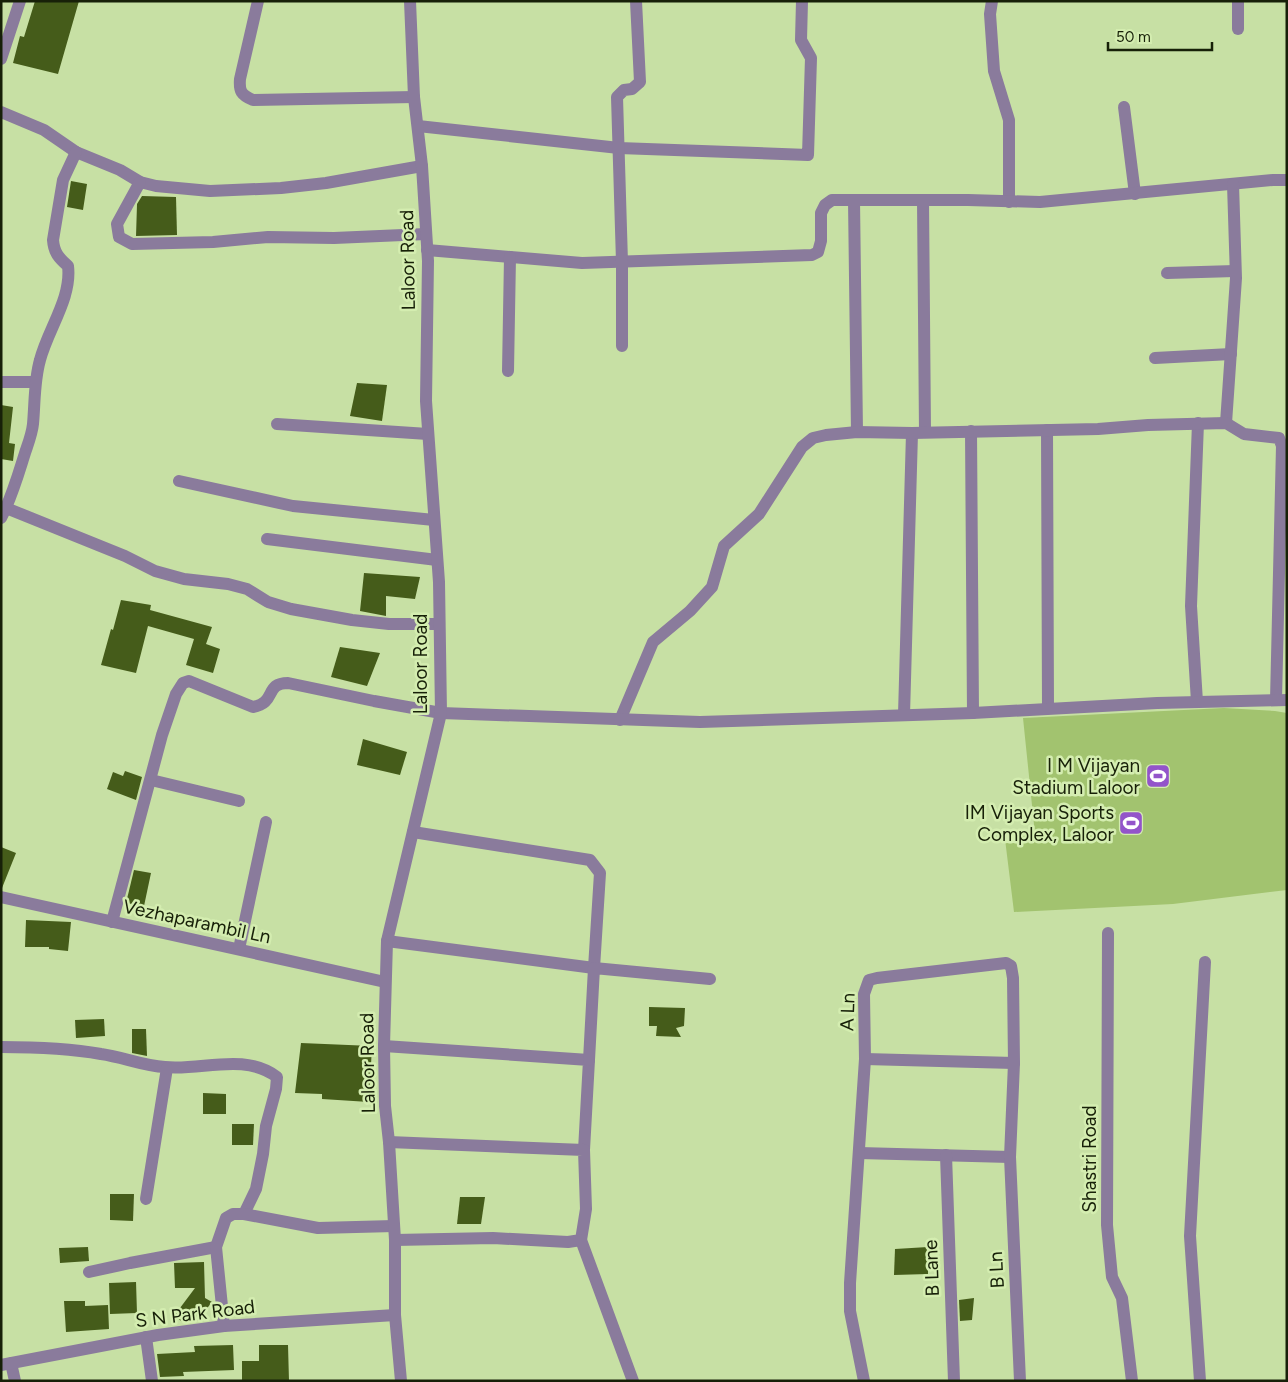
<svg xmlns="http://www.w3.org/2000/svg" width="1288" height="1382" viewBox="0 0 1288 1382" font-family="Figtree,sans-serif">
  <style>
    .green { fill: #a2c36f }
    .building { fill: #455c1a }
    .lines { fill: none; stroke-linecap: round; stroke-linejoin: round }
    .minor { stroke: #8a7b9c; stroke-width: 12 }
    .labels { text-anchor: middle; stroke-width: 5; stroke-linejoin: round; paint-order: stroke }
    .street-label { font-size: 19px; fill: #172008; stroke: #d4edb0 }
    .poi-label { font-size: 19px; fill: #172008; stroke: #d4edb0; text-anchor: end }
  </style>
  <rect width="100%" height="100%" fill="#c7e0a4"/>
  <polygon class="green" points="1224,708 1275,711 1287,713 1287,890 1173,904 1014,912 1005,839 1035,834 1023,718"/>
  <g class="building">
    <polygon points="35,1 79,1 58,74 13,63 20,36 24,37"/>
    <polygon points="71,181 87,184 83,210 67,207"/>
    <polygon points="142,196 176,197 177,235 136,236 137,204"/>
    <polygon points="357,383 387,385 382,421 350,416"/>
    <polygon points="1,405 13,407 9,443 15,444 13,461 1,459"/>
    <polygon points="364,573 420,577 415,599 386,596 386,616 360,611"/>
    <polygon points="121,600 151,605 150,610 212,627 206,644 220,649 213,673 186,665 194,639 148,626 136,673 101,665 111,629 113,630"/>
    <polygon points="340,647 380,653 367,686 331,677"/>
    <polygon points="363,739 407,752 400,775 357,765"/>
    <polygon points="125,771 142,777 136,800 107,789 113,772 123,776"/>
    <polygon points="1,847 16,853 2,888 1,888"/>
    <polygon points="134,870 151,873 144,906 126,903"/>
    <polygon points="26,920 71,922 68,951 49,949 49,947 25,947"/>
    <polygon points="649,1007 685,1008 684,1026 676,1028 681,1037 656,1036 657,1026 649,1026"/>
    <polygon points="104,1019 105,1036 76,1038 75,1020"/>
    <polygon points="132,1029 146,1029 147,1056 132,1053"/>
    <polygon points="301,1043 372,1046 369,1102 322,1099 322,1094 295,1093"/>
    <polygon points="203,1093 226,1094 226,1114 203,1114"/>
    <polygon points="232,1124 254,1124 253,1145 232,1145"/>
    <polygon points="110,1194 134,1194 133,1221 110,1220"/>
    <polygon points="460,1197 485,1197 481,1224 457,1224"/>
    <polygon points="88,1247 89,1261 60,1263 59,1248"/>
    <polygon points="928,1247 928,1274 894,1275 895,1249"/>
    <polygon points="204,1262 205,1298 212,1302 197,1321 184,1323 174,1316 195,1288 175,1288 174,1263"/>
    <polygon points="136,1282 137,1313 110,1314 109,1283"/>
    <polygon points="974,1298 972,1320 960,1321 959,1300"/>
    <polygon points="64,1301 85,1301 85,1306 108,1305 109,1329 66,1332"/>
    <polygon points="233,1345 234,1370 183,1372 184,1376 160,1377 157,1354 195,1352 194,1346"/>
    <polygon points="259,1345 288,1345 289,1381 242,1381 242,1361 259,1361"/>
  </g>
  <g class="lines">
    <g class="minor">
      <path d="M258,1L240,79C239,91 241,95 253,100L414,97"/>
      <polyline points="992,1 990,14 994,71 1009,120 1009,202"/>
      <polyline points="1238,29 1238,1"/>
      <polyline points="1,59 20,1"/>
      <polyline points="1124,107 1135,194"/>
      <polyline points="1,112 44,130 76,152 120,170 140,182 156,186 210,191 281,188 326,183 422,166"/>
      <polyline points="418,126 619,148 808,155 811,58 801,40 802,1"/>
      <polyline points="140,182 117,224 119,237 132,244 213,242 268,237 334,238 426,234"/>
      <polyline points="854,200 857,432"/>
      <polyline points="923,200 925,432"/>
      <polyline points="427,250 582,263 812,255 818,252 821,241 821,213 825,205 832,200 968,200 1040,202 1273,180 1287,180"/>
      <polyline points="1167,273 1235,271"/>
      <polyline points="622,346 622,262 617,97 624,90 632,89 640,82 636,1"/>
      <polyline points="1155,358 1231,354"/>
      <polyline points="508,371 510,257"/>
      <polyline points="1,382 35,382"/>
      <polyline points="1226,423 1236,278 1233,184"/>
      <polyline points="277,424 428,434"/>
      <polyline points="1047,430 1048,708"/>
      <polyline points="971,431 973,713"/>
      <polyline points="179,481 293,506 434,520"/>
      <polyline points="6,508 125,556 155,571 184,579 228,584 247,589 268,602 291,609 352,620 389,624 439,624"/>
      <path d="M1,518C12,497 18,475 25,453C28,444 32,434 33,424C35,402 34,381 40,360C48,329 72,298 68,266C59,258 54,253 53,240L63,180L76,152"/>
      <polyline points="267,539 437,560"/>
      <polyline points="1197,702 1191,606 1198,423"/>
      <polyline points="904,715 912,433"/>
      <polyline points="620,720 653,642 690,611 712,587 724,546 759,514 802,447 813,438 826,435 857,432 912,433 1098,429 1148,425 1226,423 1244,434 1279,438 1282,446 1276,700"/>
      <polyline points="151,780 239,801"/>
      <polyline points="1,897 385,982"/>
      <path d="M112,922L162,735L176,694L183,683L189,681L253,707C277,703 264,683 288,683L374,701L441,713L700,722L973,713L1157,703L1287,700"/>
      <polyline points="1108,933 1107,1225 1112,1277 1122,1298 1132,1381"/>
      <polyline points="387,941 594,968 600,873 590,860 413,832"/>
      <polyline points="239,949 266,822"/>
      <polyline points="384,1046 589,1060 584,1150"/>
      <path d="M1,1047C35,1047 68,1048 101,1054C123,1057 143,1066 165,1067C202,1071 243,1052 277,1077L276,1089L266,1126L263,1154L256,1189L244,1214"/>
      <polyline points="865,1059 1014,1063"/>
      <polyline points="589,1060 594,968 710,979"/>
      <polyline points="389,1142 584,1150 586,1209 581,1240 568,1242 493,1238 395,1240"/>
      <polyline points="859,1153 1010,1157"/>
      <polyline points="946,1155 954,1381"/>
      <polyline points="146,1199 167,1068"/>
      <polyline points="581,1240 633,1381"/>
      <polyline points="89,1272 130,1263 216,1247"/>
      <polyline points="224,1326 216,1247 226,1218 233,1214 244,1214 318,1228 394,1226"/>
      <polyline points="146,1337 152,1381"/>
      <polyline points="11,1363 15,1381"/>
      <polyline points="1,1365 158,1335 224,1326 395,1315"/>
      <polyline points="401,1381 395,1315 395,1240 389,1142 385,1106 384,1046 387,941 441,713 439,582 426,401 428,261 422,166 414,97 410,1"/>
      <polyline points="864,1381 850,1311 850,1283 865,1059 864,994 869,980 877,978 1006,963 1011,966 1013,978 1014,1063 1010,1157 1020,1381"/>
      <polyline points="1200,1381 1190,1236 1205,962"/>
    </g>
  </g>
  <defs>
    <symbol id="stadium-square" viewBox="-11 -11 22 22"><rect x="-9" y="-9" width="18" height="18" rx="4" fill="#9354ca" stroke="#d4edb0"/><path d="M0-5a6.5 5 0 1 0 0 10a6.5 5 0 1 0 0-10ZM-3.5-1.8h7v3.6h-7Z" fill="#fff"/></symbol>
  </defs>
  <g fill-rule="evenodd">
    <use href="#stadium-square" x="1144" y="762" width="28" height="28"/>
    <use href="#stadium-square" x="1117" y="809" width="28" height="28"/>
  </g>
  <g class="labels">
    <g class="street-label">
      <text transform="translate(407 260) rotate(-91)" y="7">Laloor Road</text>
      <text transform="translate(420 664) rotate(-90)" y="7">Laloor Road</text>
      <text transform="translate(197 921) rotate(12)" y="7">Vezhaparambil Ln</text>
      <text transform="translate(847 1012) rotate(-88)" y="7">A Ln</text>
      <text transform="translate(367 1063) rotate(-91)" y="7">Laloor Road</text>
      <text transform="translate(1089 1159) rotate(-90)" y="7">Shastri Road</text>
      <text transform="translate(931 1268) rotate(-92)" y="7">B Lane</text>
      <text transform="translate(996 1270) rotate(-93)" y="7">B Ln</text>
      <text transform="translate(195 1313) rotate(-7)" y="7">S N Park Road</text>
    </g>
    <g class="poi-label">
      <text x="1140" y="772">I M Vijayan<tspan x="1140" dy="22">Stadium Laloor</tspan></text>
      <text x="1114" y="819">IM Vijayan Sports<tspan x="1114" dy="22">Complex, Laloor</tspan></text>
    </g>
  </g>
  <rect width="1288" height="1382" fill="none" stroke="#172008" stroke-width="5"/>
  <path d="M1108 42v8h104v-8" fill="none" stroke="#172008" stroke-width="2.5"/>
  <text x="1116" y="42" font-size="15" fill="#172008" stroke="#d4edb0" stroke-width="4" paint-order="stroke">50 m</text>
</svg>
